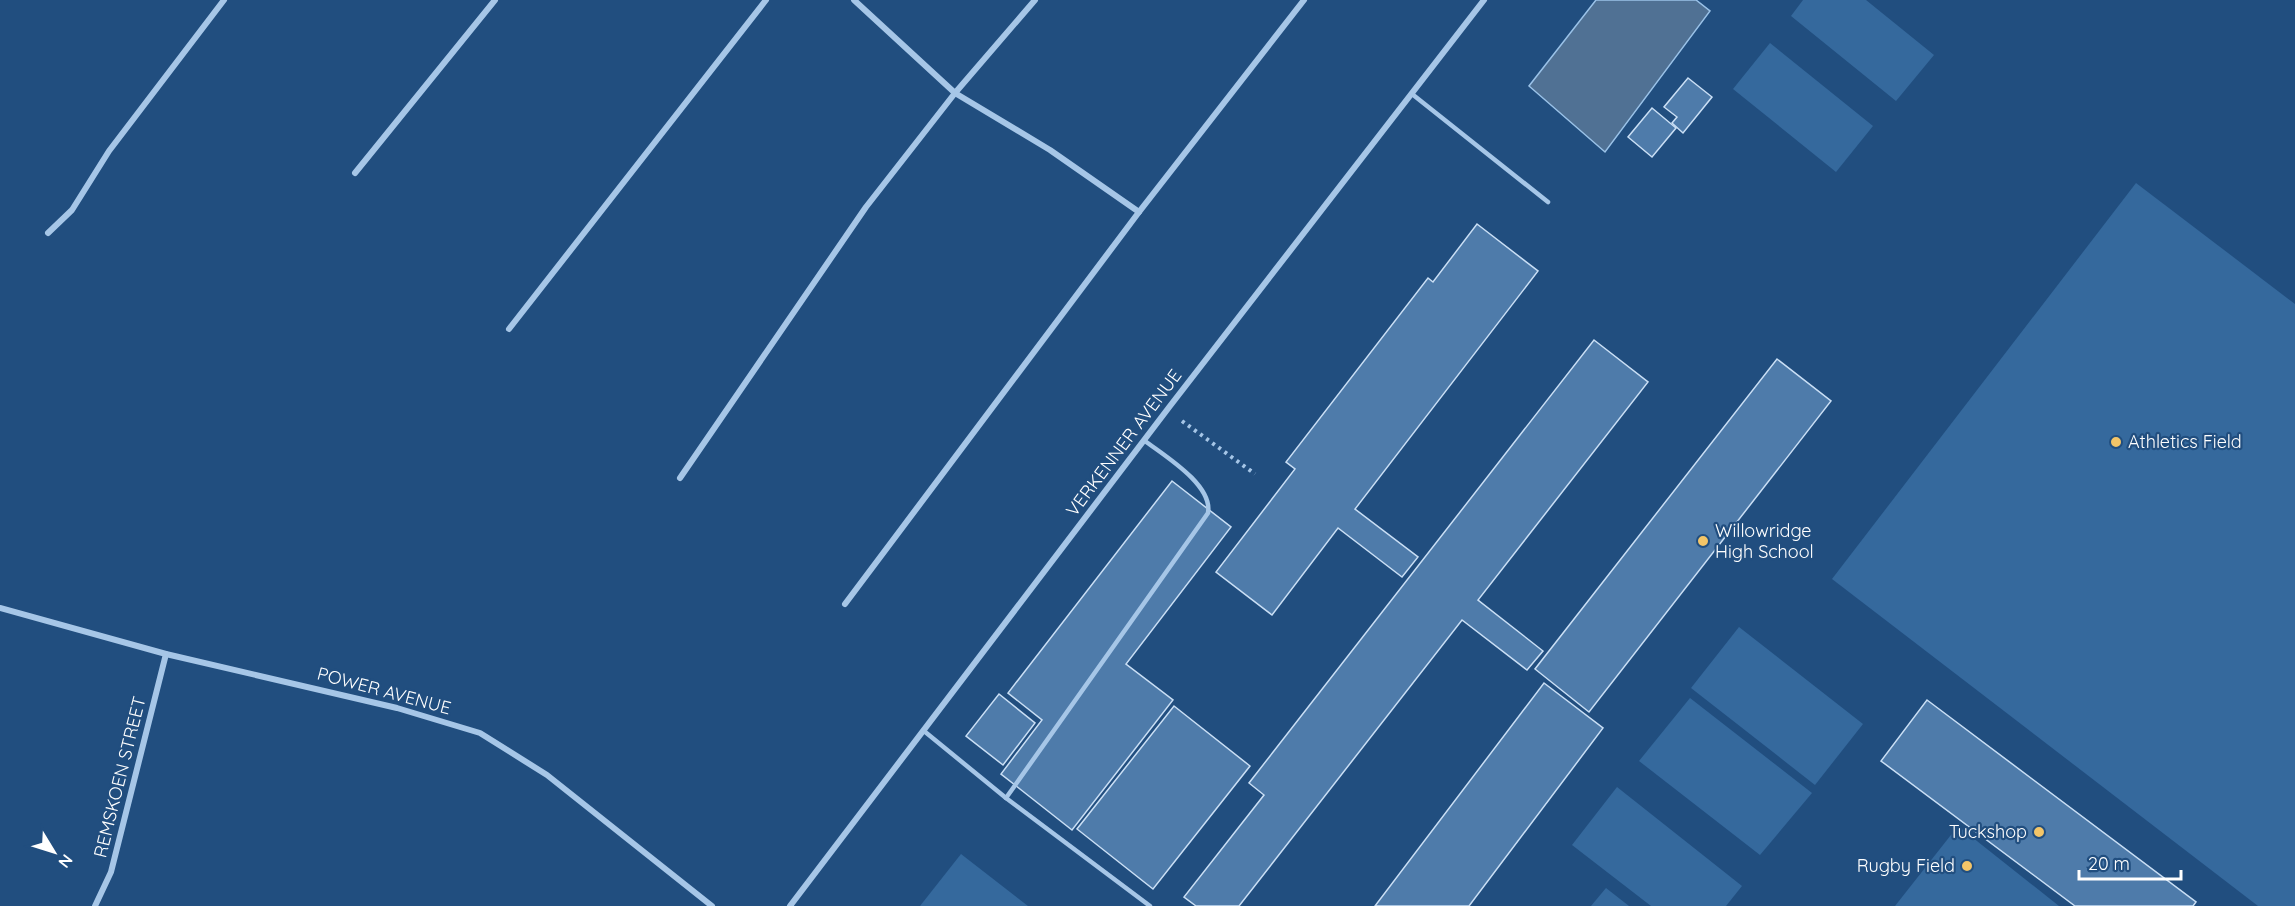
<svg xmlns="http://www.w3.org/2000/svg" width="2295" height="906" viewBox="0 0 2295 906" font-family="Quicksand,sans-serif">
  <style>
    .green { fill: #35699d }
    .water { fill: #507194; stroke: #9ac2e8; stroke-width: 1.5 }
    .building { fill: #4e7baa; stroke: #cadff5; stroke-width: 1.5 }
    .lines { fill: none; stroke-linecap: round; stroke-linejoin: round }
    .path { stroke: #a6c6e7; stroke-width: 4; stroke-dasharray: 3 4.5; stroke-linecap: butt }
    .service { stroke: #a6c6e7; stroke-width: 4.5 }
    .minor { stroke: #a6c6e7; stroke-width: 6 }
    .poi-dot { fill: #f3c568; stroke: #214e7f; stroke-width: 2 }
    .labels { text-anchor: middle; stroke-width: 4.5; stroke-linejoin: round; paint-order: stroke }
    .poi-label { font-size: 18px; fill: #fff; stroke: #214e7f; text-anchor: start }
    .street-label { font-size: 18px; fill: #fff; stroke: #214e7f }
  </style>
  <rect width="100%" height="100%" fill="#214e7f"/>
  <g class="green">
    <polygon points="1803,0 1866,0 1934,55 1896,101 1791,16"/>
    <polygon points="1770,43 1873,126 1836,172 1733,89"/>
    <polygon points="2136,183 2295,304 2295,906 2258,906 1832,579"/>
    <polygon points="1739,627 1863,724 1815,785 1691,688"/>
    <polygon points="1690,698 1812,793 1760,855 1639,761"/>
    <polygon points="1617,787 1742,886 1726,906 1651,906 1572,845"/>
    <polygon points="1958,826 2059,906 1895,906"/>
    <polygon points="961,854 1028,906 920,906"/>
    <polygon points="1606,888 1629,906 1591,906"/>
  </g>
  <polygon class="water" points="1596,0 1696,0 1710,11 1605,152 1529,86"/>
  <g class="building">
    <polygon points="1688,78 1712,97 1683,133 1672,123 1677,117 1664,107"/>
    <polygon points="1652,108 1676,128 1652,157 1628,137"/>
    <polygon points="1477,224 1538,271 1355,509 1418,557 1402,577 1338,528 1272,615 1216,572 1295,469 1286,462 1428,278 1433,282"/>
    <polygon points="1594,340 1648,382 1478,600 1543,651 1527,670 1462,620 1239,906 1196,906 1184,897 1264,795 1249,783"/>
    <polygon points="1777,359 1831,401 1589,712 1535,669"/>
    <polygon points="1172,481 1231,527 1126,664 1173,700 1072,830 1001,774 1042,720 1008,693"/>
    <polygon points="1544,683 1603,728 1469,906 1375,906"/>
    <polygon points="999,694 1035,723 1003,765 966,736"/>
    <polygon points="1927,700 2196,902 2193,906 2075,906 1881,761"/>
    <polygon points="1174,706 1250,766 1153,889 1077,829"/>
  </g>
  <g class="lines">
    <polyline class="path" points="1182,421 1255,474"/>
    <g class="service">
      <polyline points="1412,94 1548,202"/>
      <polyline points="924,731 1006,798 1150,906"/>
      <path d="M1006,798L1208,513C1213,485 1165,456 1145,441"/>
    </g>
    <g class="minor">
      <polyline points="854,0 955,93 1050,150 1139,212"/>
      <polyline points="355,173 495,0"/>
      <polyline points="48,233 72,210 109,151 224,0"/>
      <polyline points="509,329 766,0"/>
      <polyline points="680,478 866,207 955,93 1035,0"/>
      <polyline points="845,604 1139,212 1304,0"/>
      <polyline points="0,608 166,654 397,708 480,733 547,775 712,906"/>
      <polyline points="95,906 111,872 166,654"/>
      <polyline points="790,906 1170,406 1484,0"/>
    </g>
  </g>
  <g class="poi-dot">
    <circle cx="2116" cy="442" r="6"/>
    <circle cx="1703" cy="541" r="6"/>
    <circle cx="2039" cy="832" r="6"/>
    <circle cx="1967" cy="866" r="6"/>
  </g>
  <g class="labels">
    <g class="poi-label">
      <text x="2128" y="448">Athletics Field</text>
      <text x="1715" y="537">Willowridge<tspan x="1715" dy="21">High School</tspan></text>
      <text x="2027" y="838" text-anchor="end">Tuckshop</text>
      <text x="1955" y="872" text-anchor="end">Rugby Field</text>
    </g>
    <g class="street-label">
      <text transform="translate(1124 443) rotate(-53)" y="6">VERKENNER AVENUE</text>
      <text transform="translate(384 691) rotate(15)" y="6">POWER AVENUE</text>
      <text transform="translate(120 777) rotate(-76)" y="6">REMSKOEN STREET</text>
    </g>
  </g>
  <g transform="translate(54 852) rotate(128)" stroke="#214e7f" stroke-width="4.5" paint-order="stroke">
  <path d="M0-4.5L10 22L0 15L-10 22Z" fill="#ffffff"/>
  <text y="-9" font-size="16" font-weight="bold" text-anchor="middle" fill="#ffffff">N</text>
  </g>
  <path d="M2079 870v9h102v-9" fill="none" stroke="#ffffff" stroke-width="3"/>
  <text x="2088" y="870" font-size="18" fill="#ffffff" stroke="#214e7f" stroke-width="4.5" paint-order="stroke">20 m</text>
</svg>
